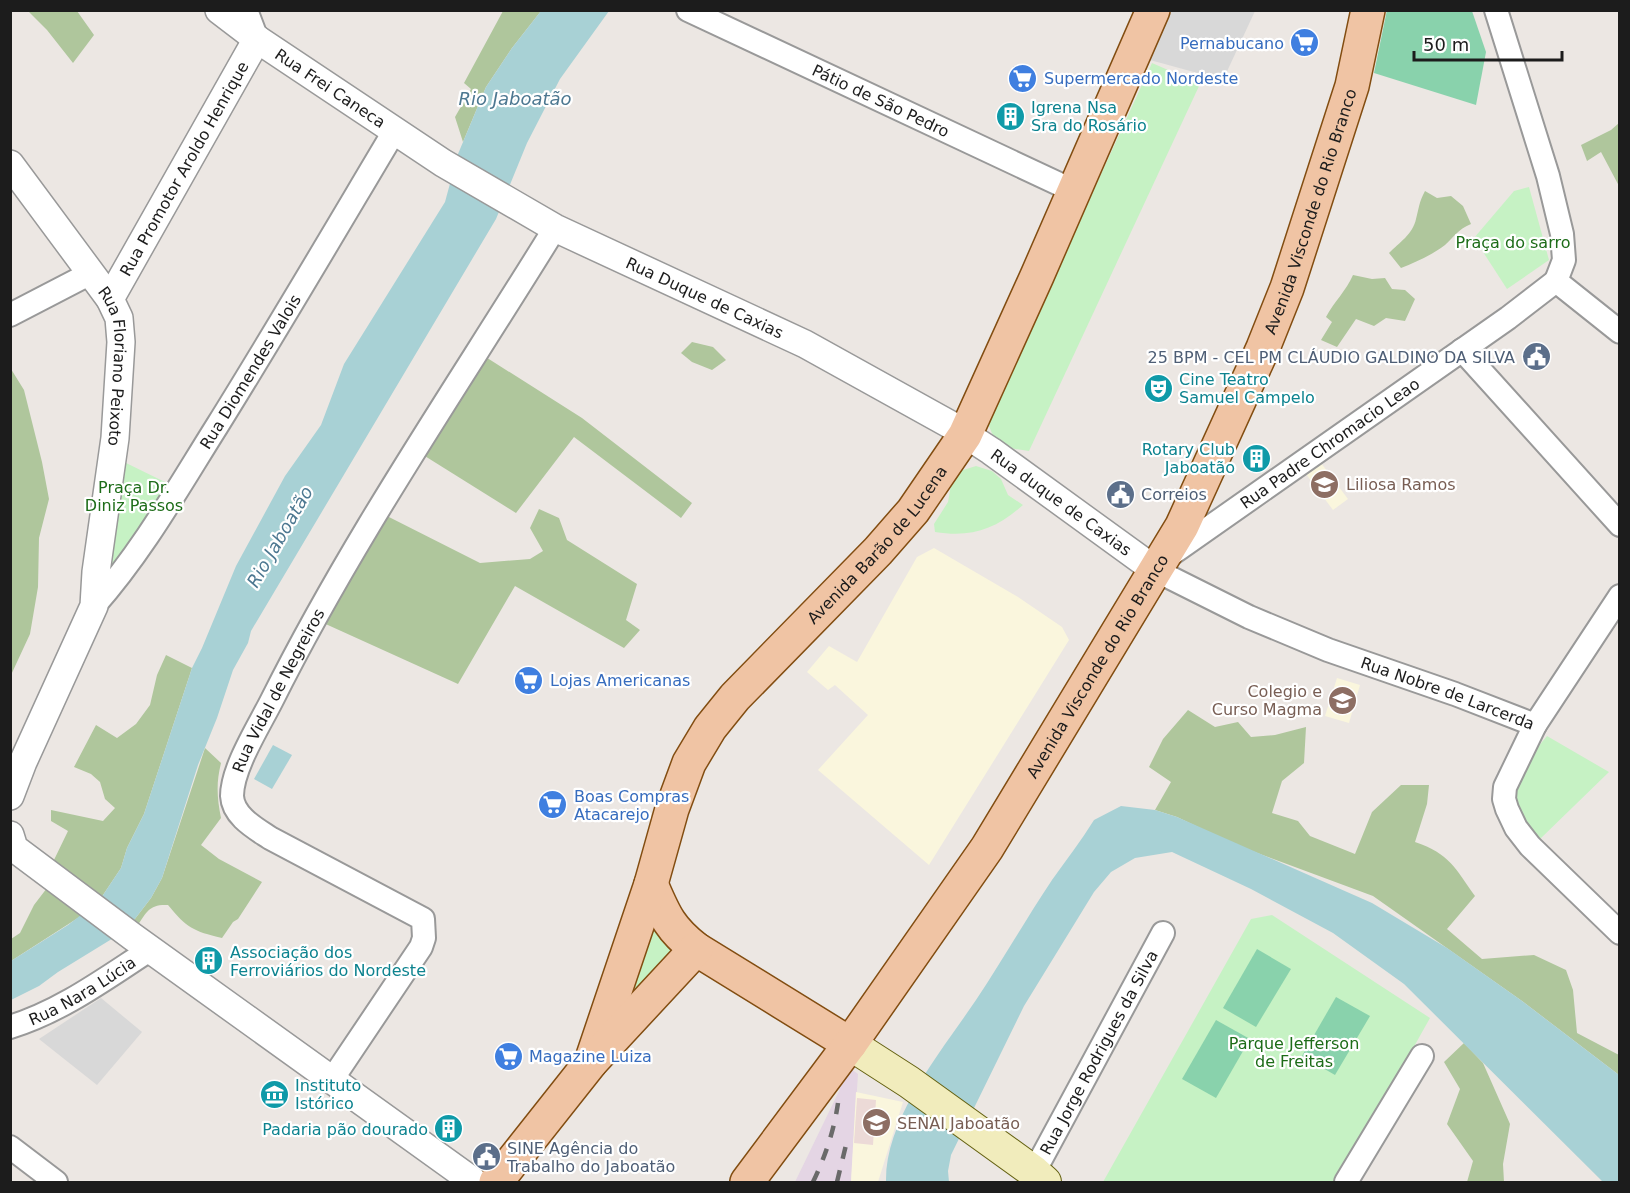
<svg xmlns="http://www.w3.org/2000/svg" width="1630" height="1193" viewBox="0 0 1630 1193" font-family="'DejaVu Sans',sans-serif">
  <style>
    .industrial { fill: #e4d5e4 }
    .education { fill: #faf6dd }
    .military { fill: #ecdad7 }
    .forest { fill: #afc69c }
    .park { fill: #c6f2c4 }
    .pitch { fill: #89d2ac }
    .parking { fill: #d8d8d8 }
    .water { fill: #a8d1d5 }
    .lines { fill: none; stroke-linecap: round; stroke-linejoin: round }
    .minor-casing { stroke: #999; stroke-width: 26 }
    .tertiary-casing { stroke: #999; stroke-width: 30 }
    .secondary-casing { stroke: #646111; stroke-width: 34 }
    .primary-casing { stroke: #824d11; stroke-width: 36 }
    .minor { stroke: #fff; stroke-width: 22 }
    .tertiary { stroke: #fff; stroke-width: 27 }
    .secondary { stroke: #f1ecbc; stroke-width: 32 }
    .primary { stroke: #f0c4a4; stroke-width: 33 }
    .rail { stroke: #6a6a6a; stroke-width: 4.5; stroke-dasharray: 12 12; stroke-linecap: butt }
    .labels { text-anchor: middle; stroke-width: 4.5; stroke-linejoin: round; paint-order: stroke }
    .shop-label { font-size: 16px; fill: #366cbe; stroke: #fff; text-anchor: start }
    .street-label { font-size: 16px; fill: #1c1c1c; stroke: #fff }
    .culture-label { font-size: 16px; fill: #0d838f; stroke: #fff; text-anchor: start }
    .park-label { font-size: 16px; fill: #1d6c18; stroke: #fff }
    .service-label { font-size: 16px; fill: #4e5e75; stroke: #fff; text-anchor: start }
    .education-label { font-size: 16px; fill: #785e54; stroke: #fff; text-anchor: start }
    .water-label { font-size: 18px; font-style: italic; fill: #4d7891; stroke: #fff }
  </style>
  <rect width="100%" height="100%" fill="#ece7e3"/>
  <polygon class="industrial" points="846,1065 858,1074 851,1182 795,1182 840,1089 834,1085"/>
  <g class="education">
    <polygon points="1318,459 1348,499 1333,510 1303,470"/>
    <polygon points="934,548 1018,597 1062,627 1069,640 929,865 818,770 868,715 835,685 828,690 807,672 829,646 857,662 917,557"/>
    <polygon points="1337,678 1360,685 1349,723 1325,716"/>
    <polygon points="856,1092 903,1102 878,1182 851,1182"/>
  </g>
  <polygon class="military" points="857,1098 876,1100 873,1145 854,1143"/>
  <g class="forest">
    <polygon points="28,11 77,11 94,35 73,63 47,30"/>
    <polygon points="503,11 541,11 512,48 486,87 463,142 455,117 471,89 464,83"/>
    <polygon points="1619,123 1619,186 1601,152 1587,161 1581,145 1611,130"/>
    <path d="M1425,191L1437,198L1451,196L1463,206L1471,224C1457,230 1455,236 1445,245C1432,255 1416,262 1401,268L1389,253C1399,243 1413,234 1416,219C1419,208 1419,202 1425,191Z"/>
    <path d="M1353,275L1372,279L1385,278L1392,289L1405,290L1415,299L1405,321L1386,318L1374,326L1356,319L1337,347L1321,340L1332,322L1326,317C1334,302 1346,291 1353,275Z"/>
    <polygon points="692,342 713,347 726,360 712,370 692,362 681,353"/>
    <polygon points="481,354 582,418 692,503 681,518 574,437 516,513 420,453"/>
    <polygon points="11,369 24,390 42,462 49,499 39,538 38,587 30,634 11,675"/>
    <polygon points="539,509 559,518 567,540 637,584 626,620 640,630 624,648 515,586 458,684 319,621 381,513 480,563 530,559 543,551 530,528"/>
    <polygon points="166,655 192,668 144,814 127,848 121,868 99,901 53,862 68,831 51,821 51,810 103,821 115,808 105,799 100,782 91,774 74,767 96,725 117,738 136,724 150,705 157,675"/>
    <path d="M1188,710L1215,727L1238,722L1251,737L1275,735L1306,727L1304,763L1282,781L1272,813L1298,821L1310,836L1355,854L1372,812L1401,785H1429L1427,804L1415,842C1450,854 1455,868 1475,896L1447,929L1482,959L1534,955L1566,970L1573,990L1577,1033L1619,1055V1075L1522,1001L1373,896L1236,845L1177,817L1155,810L1171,782L1149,767L1163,739Z"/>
    <path d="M205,748L221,763C216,783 217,798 221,818L201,845L219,859L262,882L238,919L233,922L222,938C193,931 187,928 168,905C149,904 147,912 137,926L131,924L151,898L162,878Z"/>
    <polygon points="47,888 81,916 11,961 11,939 20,933 34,905"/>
    <polygon points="1464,1043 1483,1063 1510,1124 1503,1164 1504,1182 1467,1182 1473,1161 1447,1124 1460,1089 1444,1062"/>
  </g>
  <g class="park">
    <path d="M1152,63L1200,84L1029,451C1008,449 992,444 988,421Z"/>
    <polygon points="1529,187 1549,260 1507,289 1474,238 1514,191"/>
    <polygon points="122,461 171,485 120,570 106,567"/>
    <path d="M976,466L992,471L1001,479L1008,495L1023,505C996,529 972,538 935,532L934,524L948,502L951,485L960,471Z"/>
    <path d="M1547,736L1609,772L1539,840C1533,834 1524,827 1520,819C1507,789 1529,757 1547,736Z"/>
    <polygon points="648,915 675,948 606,1030"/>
    <polygon points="1272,915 1430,1018 1338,1182 1103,1182 1251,919"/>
  </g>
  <g class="pitch">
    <polygon points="1387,10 1472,11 1486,52 1476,105 1374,73"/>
    <polygon points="1257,949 1291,969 1256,1027 1223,1008"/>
    <polygon points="1336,997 1370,1016 1335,1075 1302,1056"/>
    <polygon points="1216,1020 1250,1039 1216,1098 1182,1079"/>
  </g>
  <g class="parking">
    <polygon points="1171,11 1255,11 1223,80 1150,60"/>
    <polygon points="101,998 142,1032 97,1085 39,1039"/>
  </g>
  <g class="water">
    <polygon points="541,11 609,11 560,79 527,143 496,219 251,631 248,643 233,670 217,718 198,765 162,878 151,898 131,924 115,937 58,972 39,986 11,1000 11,961 68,925 99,901 121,868 127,848 144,814 192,668 202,648 236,566 285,476 321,425 344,364 445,202 458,154 486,87 512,48"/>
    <polygon points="273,745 292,755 272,789 254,779"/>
    <path d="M1121,806L1155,810L1177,817L1372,903L1447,948L1522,1001L1619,1075V1182H1603L1404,984L1333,933L1251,889L1172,852L1135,858L1111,872L1094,892L1024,1006L951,1155L948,1171L949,1182H886C885,1118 941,1052 976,1000C1002,961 1026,919 1052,880C1066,860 1081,841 1094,820Z"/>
  </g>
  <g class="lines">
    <defs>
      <g id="minor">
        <polyline points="246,10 257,39"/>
        <path id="s1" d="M688,10L1074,191"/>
        <polyline points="1496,10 1548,176 1562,234 1564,260 1556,281"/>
        <polyline points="1556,281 1620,332"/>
        <polyline points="10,315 91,273"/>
        <polyline points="1462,350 1620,525"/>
        <path id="s2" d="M1170,555L1508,318L1556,281"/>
        <path id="s3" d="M1155,570L1249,617L1328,650L1455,694L1535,725L1505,787L1504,799L1507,809L1516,828L1530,846L1620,933"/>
        <path id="s4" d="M94,606C142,552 178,488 217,426C278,328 336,229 395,130"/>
        <polyline points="1535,725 1620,596"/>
        <path id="s5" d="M10,1027C62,1011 106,978 151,949"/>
        <path id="s6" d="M331,1081L421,947L424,938L423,919L270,838C255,828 233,816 232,796C232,768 259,726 272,700C354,536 459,384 555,228"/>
        <polyline points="10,1147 56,1182"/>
        <path id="s7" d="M1034,1172L1163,933"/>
        <polyline points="1346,1182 1422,1056"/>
      </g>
      <g id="tertiary">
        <path id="s8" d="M219,10L257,39L443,163L555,228L805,344L951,425L991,451L1155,570"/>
        <path id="s9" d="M10,164L110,299L119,318L121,342L115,438L96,572L94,606L23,762L10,796"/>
        <path id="s10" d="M110,299L257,39"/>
        <polyline points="10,835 14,848 133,937 474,1182"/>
      </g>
      <polyline id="secondary" points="850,1044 909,1082 1034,1172 1045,1182"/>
      <g id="primary">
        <path d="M651,884C664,914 669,928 696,949L850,1044"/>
        <path id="s11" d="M591,1062L651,884L672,809L689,763L710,728L735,697L878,551L913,511L965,435L1037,276L1153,10"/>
        <polyline points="496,1182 591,1062 696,949"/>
        <path id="s12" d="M747,1182L850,1044L987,848L1182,526L1263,348L1287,288L1352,86L1368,10"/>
      </g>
    </defs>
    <use href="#minor" class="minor-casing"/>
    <use href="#tertiary" class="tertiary-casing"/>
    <use href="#secondary" class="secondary-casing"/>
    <use href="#primary" class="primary-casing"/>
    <use href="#minor" class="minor"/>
    <use href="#tertiary" class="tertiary"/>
    <use href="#secondary" class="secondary"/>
    <use href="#primary" class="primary"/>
    <g class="rail">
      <path d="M813,1182C825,1157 834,1131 838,1103"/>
      <polyline points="837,1182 846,1145"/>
    </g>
  </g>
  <defs>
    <symbol id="supermarket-disc" viewBox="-11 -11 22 22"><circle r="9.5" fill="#3f7fe0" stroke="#fff"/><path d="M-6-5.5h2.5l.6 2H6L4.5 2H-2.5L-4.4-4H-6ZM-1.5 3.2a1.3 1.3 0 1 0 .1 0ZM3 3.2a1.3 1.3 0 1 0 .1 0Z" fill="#fff"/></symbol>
    <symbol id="building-disc" viewBox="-11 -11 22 22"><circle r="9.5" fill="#0f9aa8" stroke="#fff"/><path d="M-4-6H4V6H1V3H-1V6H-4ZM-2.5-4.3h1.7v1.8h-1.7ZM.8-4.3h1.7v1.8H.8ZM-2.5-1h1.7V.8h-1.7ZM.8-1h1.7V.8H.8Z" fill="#fff"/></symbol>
    <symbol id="civic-disc" viewBox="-11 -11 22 22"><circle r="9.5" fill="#5c6f8a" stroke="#fff"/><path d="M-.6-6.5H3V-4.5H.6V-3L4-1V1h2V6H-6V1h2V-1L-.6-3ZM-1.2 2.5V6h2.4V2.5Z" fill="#fff"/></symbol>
    <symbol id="theatre-disc" viewBox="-11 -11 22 22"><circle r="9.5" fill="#0f9aa8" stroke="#fff"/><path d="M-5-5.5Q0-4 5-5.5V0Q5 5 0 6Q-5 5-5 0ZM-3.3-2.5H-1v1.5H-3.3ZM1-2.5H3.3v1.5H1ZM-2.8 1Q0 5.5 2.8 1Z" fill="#fff"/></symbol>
    <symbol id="school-disc" viewBox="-11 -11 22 22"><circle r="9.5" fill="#8d6e63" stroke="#fff"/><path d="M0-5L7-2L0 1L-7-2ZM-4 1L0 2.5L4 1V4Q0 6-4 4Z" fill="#fff"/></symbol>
    <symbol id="museum-disc" viewBox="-11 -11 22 22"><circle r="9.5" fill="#0f9aa8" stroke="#fff"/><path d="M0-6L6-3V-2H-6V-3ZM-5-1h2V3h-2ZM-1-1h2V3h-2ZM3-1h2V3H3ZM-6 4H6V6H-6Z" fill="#fff"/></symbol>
    <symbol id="university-disc" viewBox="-11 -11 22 22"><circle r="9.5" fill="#8d6e63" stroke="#fff"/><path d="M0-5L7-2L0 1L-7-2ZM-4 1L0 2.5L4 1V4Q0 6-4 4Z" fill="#fff"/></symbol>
  </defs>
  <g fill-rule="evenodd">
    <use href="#supermarket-disc" x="1288" y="26" width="33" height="33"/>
    <use href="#supermarket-disc" x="1006" y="62" width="33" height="33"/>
    <use href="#building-disc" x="994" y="100" width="33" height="33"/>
    <use href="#civic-disc" x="1520" y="340" width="33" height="33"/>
    <use href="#theatre-disc" x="1142" y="372" width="33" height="33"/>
    <use href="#building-disc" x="1240" y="442" width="33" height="33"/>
    <use href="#school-disc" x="1308" y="468" width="33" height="33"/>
    <use href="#civic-disc" x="1104" y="478" width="33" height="33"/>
    <use href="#supermarket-disc" x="512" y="664" width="33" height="33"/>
    <use href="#school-disc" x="1326" y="684" width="33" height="33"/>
    <use href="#supermarket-disc" x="536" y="788" width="33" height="33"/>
    <use href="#building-disc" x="192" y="944" width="33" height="33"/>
    <use href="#supermarket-disc" x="492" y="1040" width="33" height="33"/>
    <use href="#museum-disc" x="258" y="1078" width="33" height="33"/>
    <use href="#university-disc" x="860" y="1106" width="33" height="33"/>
    <use href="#building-disc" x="432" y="1112" width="33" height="33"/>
    <use href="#civic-disc" x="470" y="1140" width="33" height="33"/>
  </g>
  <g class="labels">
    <g class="shop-label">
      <text x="1284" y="49" text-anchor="end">Pernabucano</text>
      <text x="1044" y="84">Supermercado Nordeste</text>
      <text x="550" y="686">Lojas Americanas</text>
      <text x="574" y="802">Boas Compras<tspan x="574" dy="18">Atacarejo</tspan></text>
      <text x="529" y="1062">Magazine Luiza</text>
    </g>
    <g class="street-label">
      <text dy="6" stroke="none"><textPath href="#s8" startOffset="136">Rua Frei Caneca</textPath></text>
      <text dy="6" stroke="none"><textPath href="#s1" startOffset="213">Pátio de São Pedro</textPath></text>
      <text dy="6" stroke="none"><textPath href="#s10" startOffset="150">Rua Promotor Aroldo Henrique</textPath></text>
      <text dy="6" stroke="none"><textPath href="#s12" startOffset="1128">Avenida Visconde do Rio Branco</textPath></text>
      <text dy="6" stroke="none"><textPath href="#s8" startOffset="566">Rua Duque de Caxias</textPath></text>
      <text dy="6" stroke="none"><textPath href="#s9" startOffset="236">Rua Floriano Peixoto</textPath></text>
      <text dy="6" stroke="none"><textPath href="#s4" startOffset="282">Rua Diomendes Valois</textPath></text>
      <text dy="6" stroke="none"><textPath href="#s2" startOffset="195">Rua Padre Chromacio Leao</textPath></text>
      <text dy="6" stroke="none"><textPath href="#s8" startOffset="978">Rua duque de Caxias</textPath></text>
      <text dy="6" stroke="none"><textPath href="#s11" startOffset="604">Avenida Barão de Lucena</textPath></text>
      <text dy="6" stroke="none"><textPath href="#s12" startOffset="624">Avenida Visconde do Rio Branco</textPath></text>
      <text dy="6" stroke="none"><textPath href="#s6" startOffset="538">Rua Vidal de Negreiros</textPath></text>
      <text dy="6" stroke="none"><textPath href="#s3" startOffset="318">Rua Nobre de Larcerda</textPath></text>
      <text dy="6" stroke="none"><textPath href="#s5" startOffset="81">Rua Nara Lúcia</textPath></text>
      <text dy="6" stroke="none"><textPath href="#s7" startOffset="136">Rua Jorge Rodrigues da Silva</textPath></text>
    </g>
    <g class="culture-label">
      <text x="1031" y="113">Igrena Nsa<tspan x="1031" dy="18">Sra do Rosário</tspan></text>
      <text x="1179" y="385">Cine Teatro<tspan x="1179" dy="18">Samuel Campelo</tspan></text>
      <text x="1235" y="455" text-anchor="end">Rotary Club<tspan x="1235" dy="18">Jaboatão</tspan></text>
      <text x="230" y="958">Associação dos<tspan x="230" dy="18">Ferroviários do Nordeste</tspan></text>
      <text x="295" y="1091">Instituto<tspan x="295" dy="18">Istórico</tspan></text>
      <text x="428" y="1135" text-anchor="end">Padaria pão dourado</text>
    </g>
    <g class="park-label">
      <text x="1513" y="248">Praça do sarro</text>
      <text x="134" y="493">Praça Dr.<tspan x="134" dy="18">Diniz Passos</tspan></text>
      <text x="1294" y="1049">Parque Jefferson<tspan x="1294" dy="18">de Freitas</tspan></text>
    </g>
    <g class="service-label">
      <text x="1515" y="363" text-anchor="end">25 BPM - CEL PM CLÁUDIO GALDINO DA SILVA</text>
      <text x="1141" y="500">Correios</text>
      <text x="507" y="1154">SINE Agência do<tspan x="507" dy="18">Trabalho do Jaboatão</tspan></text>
    </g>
    <g class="education-label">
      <text x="1346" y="490">Liliosa Ramos</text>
      <text x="1322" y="697" text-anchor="end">Colegio e<tspan x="1322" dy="18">Curso Magma</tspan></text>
      <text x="897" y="1129">SENAI Jaboatão</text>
    </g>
    <g class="water-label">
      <text x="515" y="105">Rio Jaboatão</text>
      <text transform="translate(280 537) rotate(-60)" y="6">Rio Jaboatão</text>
    </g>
  </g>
  <rect width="1630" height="1193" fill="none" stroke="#1c1c1c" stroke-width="24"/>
  <path d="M1414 51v9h148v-9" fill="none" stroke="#1c1c1c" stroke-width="3"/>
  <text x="1423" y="51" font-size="18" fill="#1c1c1c" stroke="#ffffff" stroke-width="4.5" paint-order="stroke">50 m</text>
</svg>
